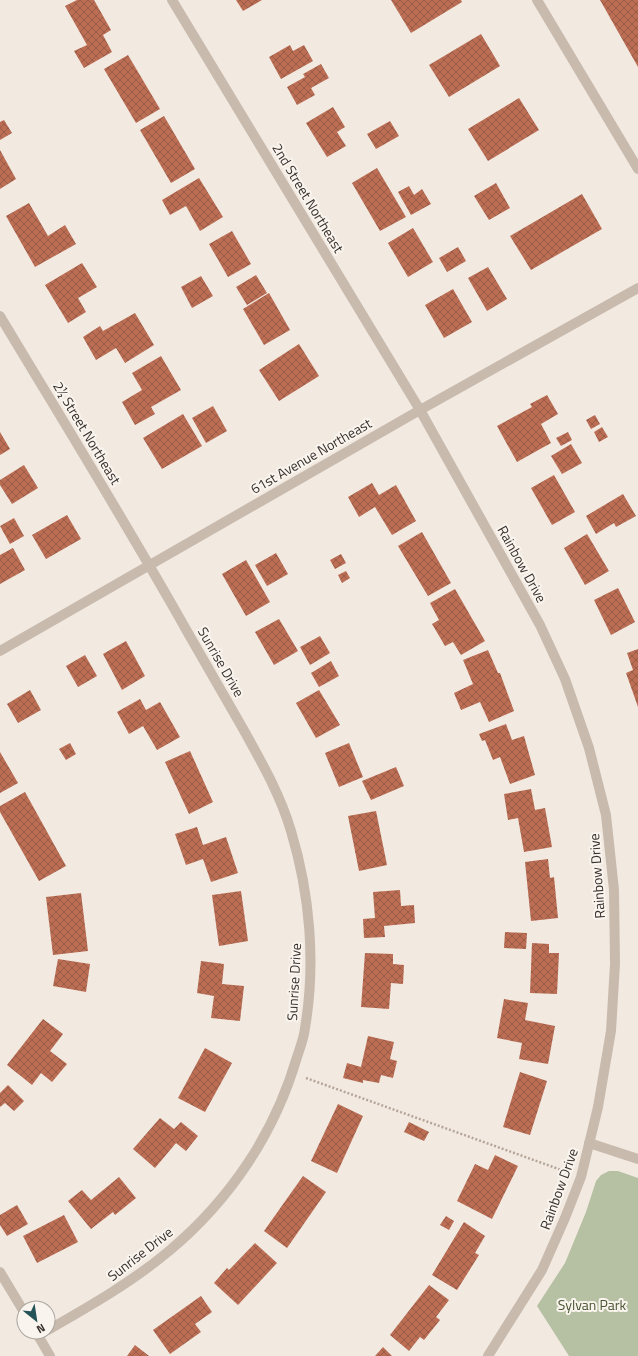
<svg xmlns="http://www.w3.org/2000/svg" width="638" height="1356" viewBox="0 0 638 1356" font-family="'Titillium Web',sans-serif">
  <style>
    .park { fill: #b6c0a2 }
    .building { fill: url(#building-cross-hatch) }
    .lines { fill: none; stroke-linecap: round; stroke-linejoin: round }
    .path { stroke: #b5a598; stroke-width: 2.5; stroke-dasharray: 2 2; stroke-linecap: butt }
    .minor { stroke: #c9baae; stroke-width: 10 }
    .labels { text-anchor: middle; stroke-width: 4; stroke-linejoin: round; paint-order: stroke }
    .street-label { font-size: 14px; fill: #38302c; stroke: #f9f4ee }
    .park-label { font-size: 14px; fill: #485531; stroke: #f9f4ee }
  </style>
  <defs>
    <pattern id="building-cross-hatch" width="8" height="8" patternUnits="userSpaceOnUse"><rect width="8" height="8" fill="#bc6e55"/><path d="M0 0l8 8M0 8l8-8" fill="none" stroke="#9a5b47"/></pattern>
  </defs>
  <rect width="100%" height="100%" fill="#f2eae1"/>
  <polygon class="park" points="609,1171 618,1171 638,1178 638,1356 569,1356 537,1306 565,1263 586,1212 596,1181 601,1175"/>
  <g class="building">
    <polygon points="77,0 94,0 111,30 103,35 112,52 84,68 74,51 87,45 65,6"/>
    <polygon points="236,0 262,0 243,11"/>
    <polygon points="391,0 461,0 462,2 411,33"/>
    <polygon points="600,0 638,0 638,67"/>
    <polygon points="481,34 500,66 449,97 429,65"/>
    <polygon points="290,45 293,51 304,45 313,61 281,79 269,57"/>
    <polygon points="128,55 160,109 136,123 104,69"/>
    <polygon points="321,64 329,78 311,88 315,95 297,105 287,87 305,77 303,74"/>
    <polygon points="519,98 539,130 488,161 468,129"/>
    <polygon points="333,107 345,127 337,132 346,146 327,157 306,123"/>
    <polygon points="164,116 195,169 171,183 140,130"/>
    <polygon points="4,120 12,133 0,140 0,122"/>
    <polygon points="390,121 399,136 376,149 367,134"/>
    <polygon points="0,150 16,179 0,189"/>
    <polygon points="377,168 406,217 380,231 352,183"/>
    <polygon points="199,178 223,217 200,231 186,206 170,215 162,200"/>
    <polygon points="496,183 510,208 489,220 474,196"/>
    <polygon points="409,186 414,195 422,189 431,204 411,215 398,192"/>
    <polygon points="582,194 602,229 531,270 510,236"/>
    <polygon points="29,203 48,236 65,225 76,244 35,267 6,216"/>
    <polygon points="413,228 433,262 408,277 388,243"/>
    <polygon points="232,231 251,264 228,277 209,244"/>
    <polygon points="458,247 466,261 447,272 439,258"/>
    <polygon points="82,263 97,287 78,298 86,312 68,323 45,285"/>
    <polygon points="488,267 507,299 487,311 468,278"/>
    <polygon points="256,275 267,293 247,305 236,287"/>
    <polygon points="201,276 213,296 192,308 181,287"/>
    <polygon points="453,289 472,322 444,338 425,305"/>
    <polygon points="269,293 290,330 264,345 243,309"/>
    <polygon points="135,313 154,345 125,363 116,348 96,360 83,337 100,326 103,331"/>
    <polygon points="299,344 319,376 279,401 259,370"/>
    <polygon points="161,356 181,390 151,407 155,414 135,425 122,402 142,390 132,373"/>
    <polygon points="547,395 558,414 541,424 551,443 517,462 497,426 532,407 530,404"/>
    <polygon points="213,406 227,431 206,443 192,418"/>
    <polygon points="183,414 202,446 162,469 143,438"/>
    <polygon points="595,415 600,424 591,429 586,420"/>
    <polygon points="602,427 608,437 599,442 594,432"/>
    <polygon points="0,432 10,449 0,455"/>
    <polygon points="568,432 572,440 561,446 556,438"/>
    <polygon points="571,444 582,463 562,474 551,456"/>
    <polygon points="24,465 38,488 12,504 0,485 0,480"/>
    <polygon points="554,475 575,512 552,525 531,488"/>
    <polygon points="372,483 379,495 396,485 416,521 392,535 375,507 359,517 348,497"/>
    <polygon points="623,494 636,516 616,527 614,523 596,534 586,516"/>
    <polygon points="67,515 81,539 46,559 32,535"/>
    <polygon points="14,518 24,536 10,544 0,526"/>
    <polygon points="422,532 451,583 428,596 398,546"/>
    <polygon points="587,534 609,571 585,585 564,548"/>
    <polygon points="13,548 25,570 0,584 0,555"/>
    <polygon points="276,553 288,574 267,586 255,565"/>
    <polygon points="341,554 346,563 335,569 330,560"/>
    <polygon points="246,560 270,602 246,616 222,574"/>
    <polygon points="346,571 350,578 342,583 338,575"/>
    <polygon points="618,588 635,622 611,635 594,600"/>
    <polygon points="455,589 485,641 461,655 453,642 445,646 432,624 439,620 430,603"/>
    <polygon points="279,619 298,651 274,665 255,632"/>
    <polygon points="320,636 330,653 310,665 300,647"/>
    <polygon points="126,641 145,676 122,690 103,654"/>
    <polygon points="638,649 638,707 626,673 633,670 627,653"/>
    <polygon points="488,650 498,673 500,673 514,711 489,722 480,702 461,710 454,693 473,684 463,660"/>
    <polygon points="85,655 97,676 78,687 66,666"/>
    <polygon points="331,661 339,676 319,687 311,673"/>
    <polygon points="30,690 41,710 18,723 7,704"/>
    <polygon points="319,690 340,725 316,738 296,703"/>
    <polygon points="140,699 146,710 160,702 180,737 157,750 143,726 129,734 117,712"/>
    <polygon points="506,724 512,740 524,736 535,775 510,784 500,757 493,760 485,740 482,741 479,734"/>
    <polygon points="70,743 76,754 66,760 59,749"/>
    <polygon points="349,743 363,777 339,787 325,753"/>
    <polygon points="190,751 213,802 189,814 165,762"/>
    <polygon points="0,752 18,783 0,793"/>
    <polygon points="396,767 404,786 371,800 362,781"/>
    <polygon points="531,789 535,810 545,808 552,847 524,852 518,818 508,820 504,794"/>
    <polygon points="25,792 66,866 39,881 0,812 0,806"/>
    <polygon points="376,811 387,865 359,871 348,816"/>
    <polygon points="197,827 203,845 226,837 238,873 211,882 203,859 186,865 175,834"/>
    <polygon points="548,859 550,878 554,877 558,918 531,921 525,862"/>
    <polygon points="400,890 401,906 414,905 415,923 384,926 385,937 364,938 363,919 375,918 373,892"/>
    <polygon points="241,891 248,941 219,946 212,895"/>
    <polygon points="81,893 88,951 53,955 46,897"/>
    <polygon points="505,932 527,933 526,949 504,948"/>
    <polygon points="532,943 549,944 549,953 559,953 557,994 530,993"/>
    <polygon points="365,953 393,954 393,964 404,965 403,984 391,983 389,1009 361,1007"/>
    <polygon points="58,959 90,964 86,992 53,986"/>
    <polygon points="201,961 224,964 222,984 244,986 240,1021 211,1018 214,996 197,993"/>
    <polygon points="504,999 528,1003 525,1020 555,1026 548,1064 519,1059 522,1043 497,1038"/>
    <polygon points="43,1019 63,1034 50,1051 67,1064 52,1082 41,1073 32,1085 7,1065"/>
    <polygon points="368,1036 394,1042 390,1059 397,1061 393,1078 381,1075 379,1083 363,1080 363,1083 343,1078 347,1063 361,1067"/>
    <polygon points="205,1048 232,1063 205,1112 178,1098"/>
    <polygon points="520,1072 547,1081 530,1135 503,1127"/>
    <polygon points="8,1085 24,1101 14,1111 5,1103 0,1107 0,1093"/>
    <polygon points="338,1104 363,1116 337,1173 311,1161"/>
    <polygon points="160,1118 174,1129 181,1122 198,1136 186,1151 176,1143 155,1168 133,1149"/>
    <polygon points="409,1122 429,1132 424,1141 404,1132"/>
    <polygon points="495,1155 518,1166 492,1219 457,1201 475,1164 488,1170"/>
    <polygon points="303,1176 326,1192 287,1248 264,1231"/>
    <polygon points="119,1177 136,1198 115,1215 113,1212 91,1229 68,1201 82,1190 91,1200"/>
    <polygon points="17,1205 28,1224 7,1236 0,1225 0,1215"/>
    <polygon points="64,1215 78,1242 37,1263 23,1236"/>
    <polygon points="446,1216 454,1221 449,1230 440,1225"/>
    <polygon points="464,1222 485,1236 475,1253 479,1255 457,1290 432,1275"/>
    <polygon points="255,1243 277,1263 238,1305 214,1283 227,1268 229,1270"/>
    <polygon points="429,1285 449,1300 436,1317 440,1320 424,1340 420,1337 409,1351 390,1335"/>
    <polygon points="201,1296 212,1312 195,1324 201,1332 170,1354 153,1330"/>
    <polygon points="135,1345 149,1356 127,1356"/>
    <polygon points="383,1347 392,1356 375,1356"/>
  </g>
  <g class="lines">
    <polyline class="path" points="306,1078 567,1172"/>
    <g class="minor">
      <polyline points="172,0 420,410 540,625 565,679 589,748 606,815 614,890 615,964 611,1031 598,1107 581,1177 565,1218 542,1270 488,1356"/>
      <polyline points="537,0 638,169"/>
      <path d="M0,316C63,421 128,526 188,633C206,664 224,696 242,727C261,761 280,794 291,831C310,894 316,963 305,1028C304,1038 300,1048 297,1057C275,1133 230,1200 169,1251C132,1282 90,1306 48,1330"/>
      <polyline points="0,651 420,410 638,288"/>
      <polyline points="589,1143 638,1159"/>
      <polyline points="0,1272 24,1312"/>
      <polyline points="36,1332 50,1356"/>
    </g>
  </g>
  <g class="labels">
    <g class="street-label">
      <text transform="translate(308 198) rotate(59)" y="5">2nd Street Northeast</text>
      <text transform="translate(87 433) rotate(59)" y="5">2½ Street Northeast</text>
      <text transform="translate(311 456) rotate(-30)" y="5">61st Avenue Northeast</text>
      <text transform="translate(522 564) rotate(61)" y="5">Rainbow Drive</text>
      <text transform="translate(221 662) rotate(60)" y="5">Sunrise Drive</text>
      <text transform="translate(597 876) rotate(-94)" y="5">Rainbow Drive</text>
      <text transform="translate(294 982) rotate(-87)" y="5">Sunrise Drive</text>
      <text transform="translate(559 1189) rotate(-70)" y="5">Rainbow Drive</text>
      <text transform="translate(140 1254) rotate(-38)" y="5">Sunrise Drive</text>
    </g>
    <g class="park-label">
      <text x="592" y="1310">Sylvan Park</text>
    </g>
  </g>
  <g transform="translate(36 1320) rotate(150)"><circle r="19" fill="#f9f4ee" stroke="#aca6a0"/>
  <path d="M0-3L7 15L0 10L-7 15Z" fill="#245457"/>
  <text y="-6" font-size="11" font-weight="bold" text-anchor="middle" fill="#38302c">N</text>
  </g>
</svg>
